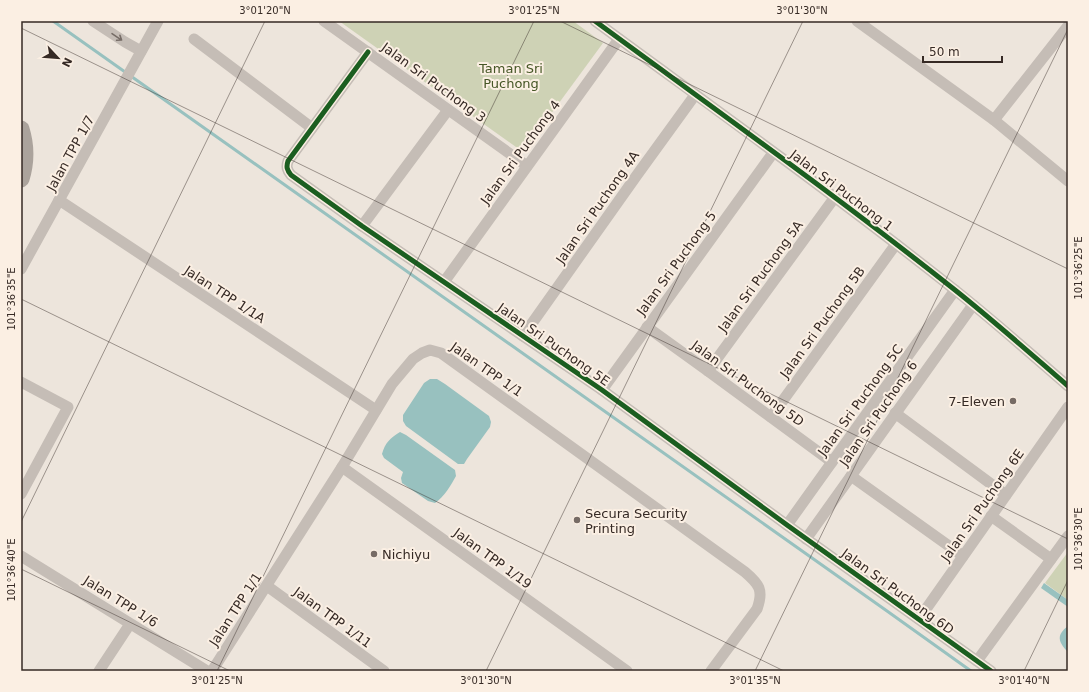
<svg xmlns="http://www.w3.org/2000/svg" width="1089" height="692" viewBox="0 0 1089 692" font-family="'DejaVu Sans',sans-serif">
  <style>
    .green { fill: #ced2b5 }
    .water { fill: #98c1bf }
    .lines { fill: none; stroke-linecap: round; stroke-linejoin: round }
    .stream { stroke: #98c1bf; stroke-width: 3 }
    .minor { stroke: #c5bdb6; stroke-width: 11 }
    .highway { stroke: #aba39c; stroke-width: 17 }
    .cycleway-casing { stroke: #fbefe3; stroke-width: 8 }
    .cycleway { stroke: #1b5e20; stroke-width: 5 }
    .oneway { stroke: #766c66 }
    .ticks { fill: none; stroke: #362a25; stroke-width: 1; stroke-opacity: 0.45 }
    .poi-dot { fill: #766b65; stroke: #fbefe3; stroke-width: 1.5 }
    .labels { text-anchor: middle; stroke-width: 4; stroke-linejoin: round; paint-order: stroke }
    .park-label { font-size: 13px; fill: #465626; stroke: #fbefe3 }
    .street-label { font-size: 13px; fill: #362a25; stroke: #fbefe3 }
    .poi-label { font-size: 13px; fill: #362a25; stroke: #fbefe3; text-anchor: start }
    .neatline { fill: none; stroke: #362a25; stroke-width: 1.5 }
    .ticks-label { font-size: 10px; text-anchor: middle; fill: #362a25 }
  </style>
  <rect width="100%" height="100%" fill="#ede5dc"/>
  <g class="green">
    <polygon points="339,21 573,21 603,43 523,152"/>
    <polygon points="1068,552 1068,600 1045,583"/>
  </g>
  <g class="water">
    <polygon points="430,379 437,379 445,384 489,416 491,422 490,427 467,459 464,464 458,464 406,426 403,421 403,415 424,383"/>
    <path d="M400,432L406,435L455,470L456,476C451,485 444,497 435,503L428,501L402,483L401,478L403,472L384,458L382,454C385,443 390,438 400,432Z"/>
    <polygon points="1044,583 1068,600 1068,607 1041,588"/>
    <path d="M1068,626V652C1058,642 1056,635 1068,626Z"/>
  </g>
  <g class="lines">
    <polyline class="stream" points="53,21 887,611 971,671"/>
    <g class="minor">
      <polyline points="93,21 125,42 141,51"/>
      <polyline points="324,21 527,166"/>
      <path d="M595,21C716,110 838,197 955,290C994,321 1031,354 1068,386"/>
      <polyline points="857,21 994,120 1068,181"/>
      <polyline points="194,39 312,128"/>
      <path d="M368,52L288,161C286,167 287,170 291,175L362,226L602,390L787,525L991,671"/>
      <polyline points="994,120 1068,26"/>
      <polyline points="59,200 376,410"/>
      <polyline points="362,226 448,110"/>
      <polyline points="21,269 158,21"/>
      <polyline points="444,282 619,39"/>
      <polyline points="647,327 708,371 832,462"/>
      <polyline points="523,336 637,175 695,95"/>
      <polyline points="708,371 835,197"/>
      <polyline points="21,382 68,407 21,494"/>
      <polyline points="602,390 773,153"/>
      <polyline points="895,413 1006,495"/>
      <polyline points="771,417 896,244"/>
      <polyline points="342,467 627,671"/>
      <polyline points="851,476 963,556"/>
      <polyline points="991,516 1051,559"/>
      <polyline points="787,525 955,290"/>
      <polyline points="806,539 973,305"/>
      <polyline points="21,556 207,671"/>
      <polyline points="267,586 384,671"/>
      <polyline points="919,619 1068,407"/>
      <polyline points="977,661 1068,536"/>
      <polyline points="99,671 130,624"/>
      <path d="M212,671L342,467L392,384L413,359L422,353L430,350L441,353L745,572C759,584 764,590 757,609L711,671"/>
    </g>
    <path class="highway" d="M21,129C26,145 26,163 21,179"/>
    <defs>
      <g id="cycleway">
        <path d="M595,21C716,110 838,197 955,290C994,321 1031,354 1068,386"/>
        <path d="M368,52L288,161C286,167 287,170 291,175L362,226L602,390L787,525L991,671"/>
      </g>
    </defs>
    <use href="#cycleway" class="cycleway-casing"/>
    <use href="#cycleway" class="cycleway"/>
  </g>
  <defs><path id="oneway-shaft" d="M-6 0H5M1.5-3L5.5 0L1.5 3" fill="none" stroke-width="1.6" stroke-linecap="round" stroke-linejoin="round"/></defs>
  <use class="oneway" href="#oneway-shaft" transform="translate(117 37) rotate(34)"/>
  <path class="ticks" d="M560,21L1068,269M21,28L1068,539M21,299L784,671M21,522L265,21M21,569L230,671M217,671L534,21M486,671L803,21M755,671L1068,29M1024,671L1068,580"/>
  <g class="poi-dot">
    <circle cx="1013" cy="401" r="4"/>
    <circle cx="577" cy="520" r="4"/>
    <circle cx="374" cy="554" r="4"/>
  </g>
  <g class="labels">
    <g class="park-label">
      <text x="511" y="73">Taman Sri<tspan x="511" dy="15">Puchong</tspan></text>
    </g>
    <g class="street-label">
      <text transform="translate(434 82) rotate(36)" y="5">Jalan Sri Puchong 3</text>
      <text transform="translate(520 152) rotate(-54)" y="5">Jalan Sri Puchong 4</text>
      <text transform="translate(70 153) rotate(-61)" y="5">Jalan TPP 1/7</text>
      <text transform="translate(842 190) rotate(37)" y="5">Jalan Sri Puchong 1</text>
      <text transform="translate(597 207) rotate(-55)" y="5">Jalan Sri Puchong 4A</text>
      <text transform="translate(676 263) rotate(-54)" y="5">Jalan Sri Puchong 5</text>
      <text transform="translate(760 276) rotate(-54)" y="5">Jalan Sri Puchong 5A</text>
      <text transform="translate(225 294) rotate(33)" y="5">Jalan TPP 1/1A</text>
      <text transform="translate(822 322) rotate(-54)" y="5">Jalan Sri Puchong 5B</text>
      <text transform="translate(554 344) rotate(35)" y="5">Jalan Sri Puchong 5E</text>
      <text transform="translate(487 369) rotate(35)" y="5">Jalan TPP 1/1</text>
      <text transform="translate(748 383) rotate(36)" y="5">Jalan Sri Puchong 5D</text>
      <text transform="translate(860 400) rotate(-54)" y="5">Jalan Sri Puchong 5C</text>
      <text transform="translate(878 413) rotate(-55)" y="5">Jalan Sri Puchong 6</text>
      <text transform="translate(982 505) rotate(-55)" y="5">Jalan Sri Puchong 6E</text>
      <text transform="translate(493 558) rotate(36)" y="5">Jalan TPP 1/19</text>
      <text transform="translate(898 591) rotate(36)" y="5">Jalan Sri Puchong 6D</text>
      <text transform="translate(121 601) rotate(32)" y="5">Jalan TPP 1/6</text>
      <text transform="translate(235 609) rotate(-57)" y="5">Jalan TPP 1/1</text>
      <text transform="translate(333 617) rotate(36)" y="5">Jalan TPP 1/11</text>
    </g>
    <g class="poi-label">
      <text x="1005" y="406" text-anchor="end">7-Eleven</text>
      <text x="585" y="518">Secura Security<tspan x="585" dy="15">Printing</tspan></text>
      <text x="382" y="559">Nichiyu</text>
    </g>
  </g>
  <rect width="1089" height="692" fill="none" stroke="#fbefe3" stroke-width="44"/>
  <g transform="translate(58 58) rotate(116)" stroke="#fbefe3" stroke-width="3" paint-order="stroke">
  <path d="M0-3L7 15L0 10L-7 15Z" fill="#362a25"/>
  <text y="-6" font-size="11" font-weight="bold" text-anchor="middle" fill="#362a25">N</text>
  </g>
  <path d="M923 56v6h79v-6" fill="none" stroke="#362a25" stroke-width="2"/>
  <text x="929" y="56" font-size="12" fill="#362a25" stroke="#fbefe3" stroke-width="3" paint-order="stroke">50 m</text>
  <rect x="22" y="22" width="1045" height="648" class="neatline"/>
  <g class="ticks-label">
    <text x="265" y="14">3°01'20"N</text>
    <text x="534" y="14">3°01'25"N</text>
    <text x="802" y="14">3°01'30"N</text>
    <text transform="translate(1078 268) rotate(-90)" y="4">101°36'25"E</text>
    <text transform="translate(11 299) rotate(-90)" y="4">101°36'35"E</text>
    <text transform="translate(1078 539) rotate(-90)" y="4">101°36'30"E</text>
    <text transform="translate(11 570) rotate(-90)" y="4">101°36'40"E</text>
    <text x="217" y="684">3°01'25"N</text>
    <text x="486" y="684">3°01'30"N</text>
    <text x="755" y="684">3°01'35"N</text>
    <text x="1024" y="684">3°01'40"N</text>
  </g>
</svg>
